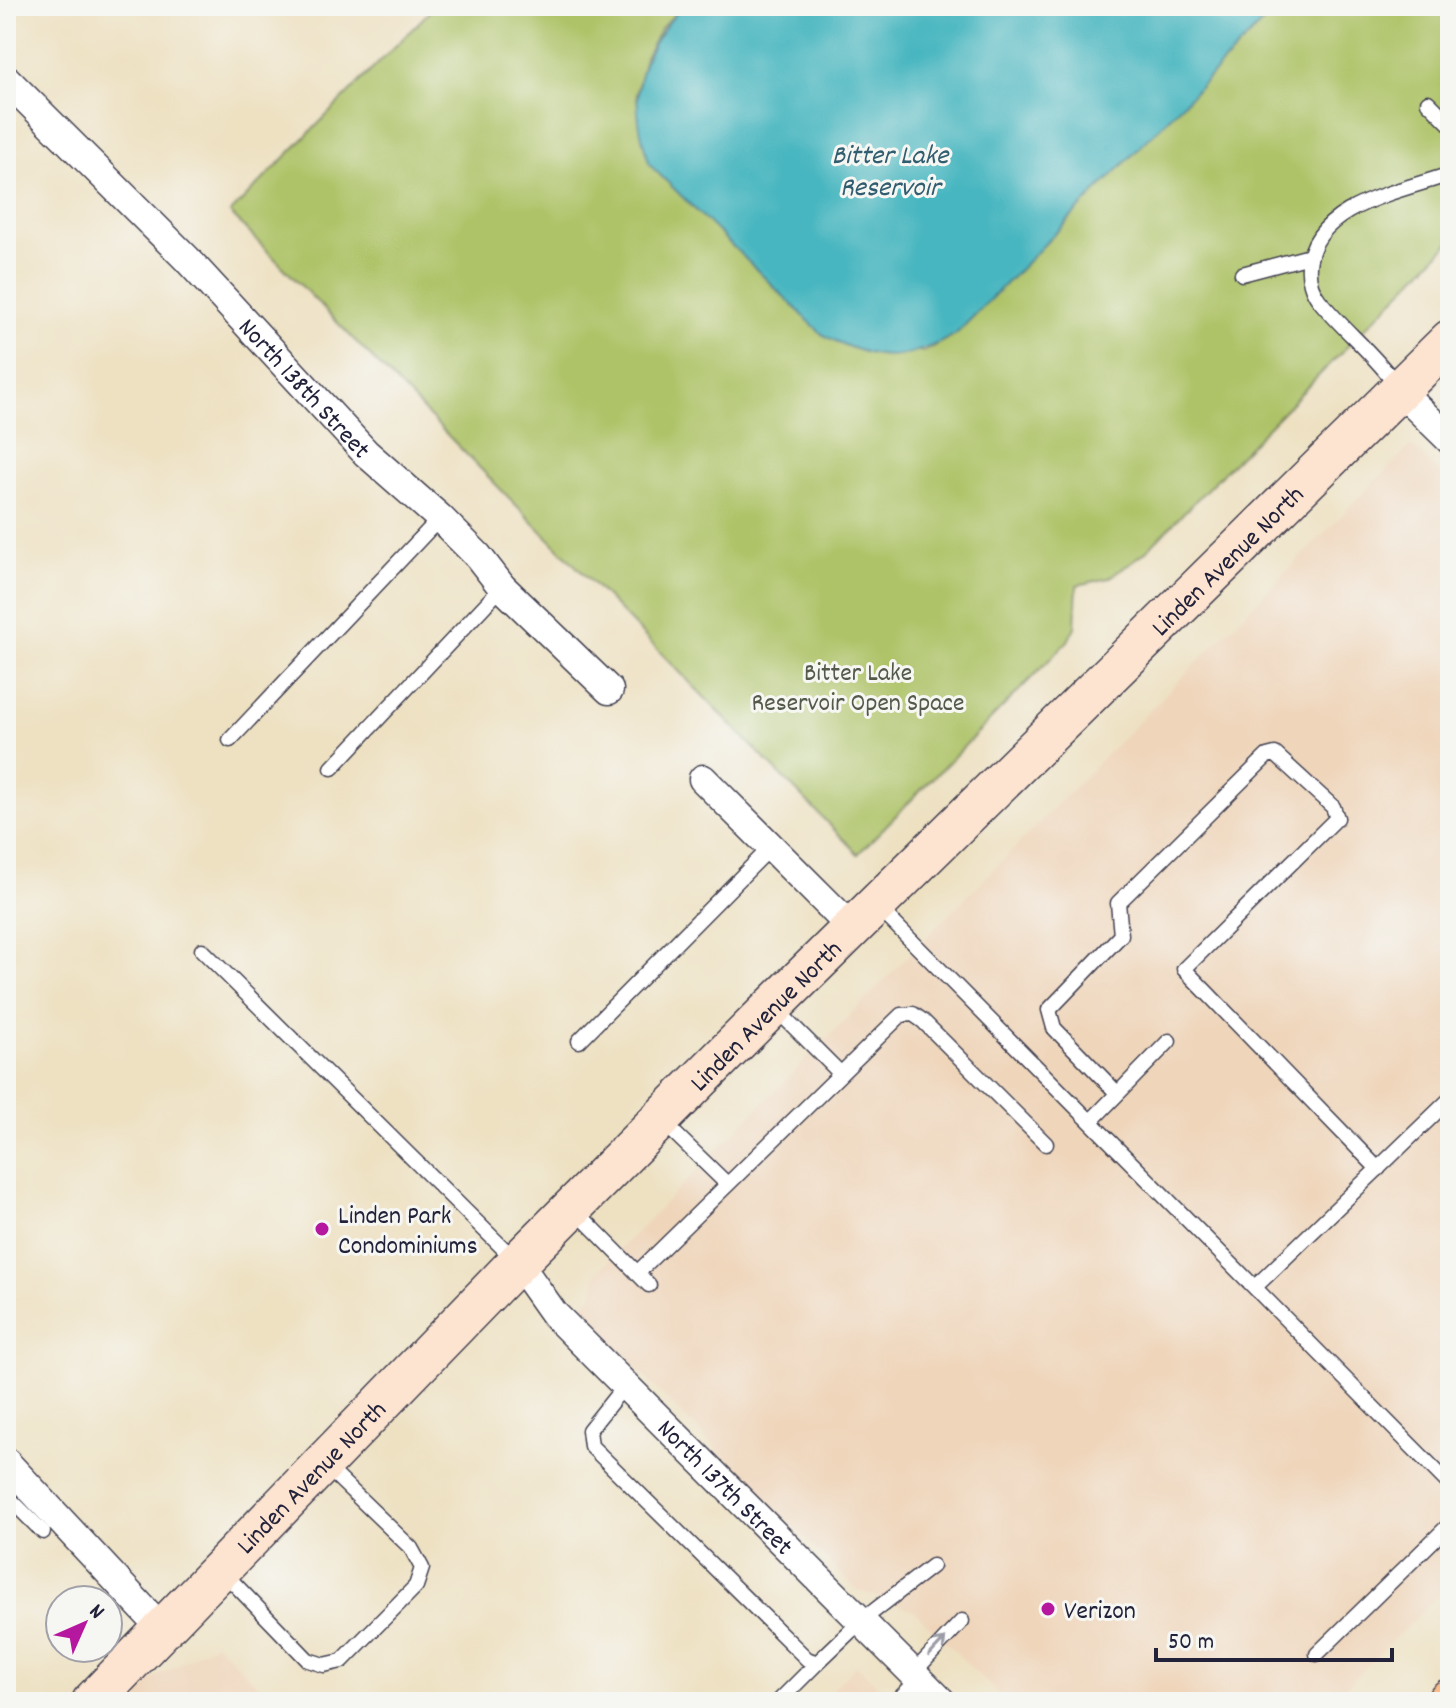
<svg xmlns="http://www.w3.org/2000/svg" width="1456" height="1708" viewBox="0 0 1456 1708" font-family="Dekko,sans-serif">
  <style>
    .built { fill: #efd6bb }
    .green { fill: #aec368; stroke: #687252; stroke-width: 2 }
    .water { fill: #47b6c0; stroke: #346c7e; stroke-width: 2 }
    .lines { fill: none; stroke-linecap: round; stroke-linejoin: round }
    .lane-casing { stroke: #413f4f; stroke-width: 17 }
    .street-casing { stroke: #413f4f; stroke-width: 31 }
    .secondary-casing { stroke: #413f4f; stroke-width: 43 }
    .highway-casing { stroke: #413f4f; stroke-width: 47 }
    .lane { stroke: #fff; stroke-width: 14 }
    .street { stroke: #fff; stroke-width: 28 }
    .secondary { stroke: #fde4d1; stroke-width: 40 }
    .highway { stroke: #fabc8b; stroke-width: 44 }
    .oneway { stroke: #9c9ca7 }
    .poi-dot { fill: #b5179e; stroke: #f6f6f2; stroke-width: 3 }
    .labels { text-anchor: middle; stroke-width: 6; stroke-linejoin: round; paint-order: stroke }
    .street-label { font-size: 26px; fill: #22223b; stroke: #f6f6f2 }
    .park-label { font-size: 26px; fill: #535a4b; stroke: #f6f6f2 }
    .poi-label { font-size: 26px; fill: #22223b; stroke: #f6f6f2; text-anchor: start }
    .water-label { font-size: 28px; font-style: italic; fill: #315d70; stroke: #f6f6f2 }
  </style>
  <rect width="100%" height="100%" fill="#f6f6f2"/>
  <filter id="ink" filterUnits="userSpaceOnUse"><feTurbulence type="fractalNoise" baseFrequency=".0125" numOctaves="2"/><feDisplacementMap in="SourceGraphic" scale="16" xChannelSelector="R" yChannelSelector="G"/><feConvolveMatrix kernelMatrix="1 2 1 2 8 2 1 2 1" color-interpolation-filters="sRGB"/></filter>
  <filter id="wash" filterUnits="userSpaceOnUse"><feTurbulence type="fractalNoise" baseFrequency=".006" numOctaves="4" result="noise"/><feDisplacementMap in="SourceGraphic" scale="32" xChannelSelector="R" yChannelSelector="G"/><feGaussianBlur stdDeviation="1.8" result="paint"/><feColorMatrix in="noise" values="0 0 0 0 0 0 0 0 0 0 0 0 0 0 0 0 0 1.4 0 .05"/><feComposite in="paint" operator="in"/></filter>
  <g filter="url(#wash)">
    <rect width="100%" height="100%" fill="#eee1c2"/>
    <g class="built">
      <polygon points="1413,447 1450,485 1450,1584 1330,1702 1006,1702 914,1611 857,1590 578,1310 593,1293 597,1272 1408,448"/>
      <polygon points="216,1643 275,1702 110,1702"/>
      <polygon points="856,1665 895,1702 820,1702"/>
    </g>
    <polygon class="green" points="435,6 683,6 661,28 645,57 636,94 650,165 822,334 924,352 956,334 1279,6 1450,6 1450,242 1144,553 1109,578 1077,585 1075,627 1068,641 858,854 230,213"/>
    <path class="water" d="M683,6H1279L956,334C904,363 875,363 822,334L650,165C627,99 634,57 683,6Z"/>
  </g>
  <g filter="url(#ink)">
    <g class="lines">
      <defs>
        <g id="lane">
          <polyline points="1428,102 1450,124"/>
          <polyline points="1242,274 1310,256"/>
          <path d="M1398,387C1375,354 1344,331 1319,300C1312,291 1308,278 1309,266C1313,205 1403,191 1450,174"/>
          <polyline points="230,740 440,518"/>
          <polyline points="332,768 502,587"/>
          <polyline points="876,905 1450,1485"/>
          <polyline points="202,950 515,1260"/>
          <polyline points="775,1008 840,1073"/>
          <polyline points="579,1041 771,847"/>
          <polyline points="1117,1093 1054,1028 1049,1010 1121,935 1118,903 1267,756 1275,754 1333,807 1337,818 1184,969 1378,1169"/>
          <polyline points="661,1120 727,1184"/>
          <polyline points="1091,1121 1169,1041"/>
          <polyline points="573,1208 649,1285"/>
          <polyline points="637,1273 901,1015 913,1014 923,1021 1046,1144"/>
          <polyline points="1255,1287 1450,1099"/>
          <polyline points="625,1385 589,1430 591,1446 807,1659 817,1663 861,1621 932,1566"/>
          <polyline points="6,1495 43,1532"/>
          <polyline points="223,1572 308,1660 324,1665 342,1661 416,1586 422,1568 411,1548 326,1466"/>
          <polyline points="1317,1654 1450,1524"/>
          <polyline points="913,1673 962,1621"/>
          <polyline points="899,1699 919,1679"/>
          <polyline points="778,1702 817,1663"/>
        </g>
        <g id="street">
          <path id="s1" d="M6,79L187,259L366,453L440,518L478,556L502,587L609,690"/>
          <polyline points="1400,391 1450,440"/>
          <polyline points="703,779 852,928"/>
          <path id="s2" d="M518,1263L554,1314L942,1702"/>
          <polyline points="6,1462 162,1629"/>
        </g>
        <g id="secondary">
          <path id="s3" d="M92,1702L510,1270L773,1006L1450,340"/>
        </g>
        <polyline id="highway" points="1449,1702 1450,1701"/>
      </defs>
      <use href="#lane" class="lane-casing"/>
      <use href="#street" class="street-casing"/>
      <use href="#secondary" class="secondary-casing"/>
      <use href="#highway" class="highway-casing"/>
      <use href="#lane" class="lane"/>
      <use href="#street" class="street"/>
      <use href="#secondary" class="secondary"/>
      <use href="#highway" class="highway"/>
    </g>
    <defs><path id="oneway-shaft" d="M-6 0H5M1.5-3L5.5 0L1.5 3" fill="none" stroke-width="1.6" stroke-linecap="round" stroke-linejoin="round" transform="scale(2)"/></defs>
    <use class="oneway" href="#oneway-shaft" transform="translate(937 1647) rotate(-47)"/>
  </g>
  <g class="poi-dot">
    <circle cx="322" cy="1229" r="8"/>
    <circle cx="1048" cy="1609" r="8"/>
  </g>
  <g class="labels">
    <g class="street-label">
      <text dy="9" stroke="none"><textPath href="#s1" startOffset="430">North 138th Street</textPath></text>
      <text dy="9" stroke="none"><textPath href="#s3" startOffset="1610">Linden Avenue North</textPath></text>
      <text dy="9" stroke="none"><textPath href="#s3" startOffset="962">Linden Avenue North</textPath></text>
      <text dy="9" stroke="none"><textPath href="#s3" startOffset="314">Linden Avenue North</textPath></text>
      <text dy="9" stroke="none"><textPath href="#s2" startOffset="306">North 137th Street</textPath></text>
    </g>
    <g class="park-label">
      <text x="858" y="680">Bitter Lake<tspan x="858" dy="30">Reservoir Open Space</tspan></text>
    </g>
    <g class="poi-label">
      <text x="338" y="1223">Linden Park<tspan x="338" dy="30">Condominiums</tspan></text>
      <text x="1064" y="1618">Verizon</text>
    </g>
    <g class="water-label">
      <text x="890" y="163">Bitter Lake<tspan x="890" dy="32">Reservoir</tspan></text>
    </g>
  </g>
  <rect width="1456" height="1708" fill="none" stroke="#f6f6f2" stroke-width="32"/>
  <g transform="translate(84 1624) rotate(45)"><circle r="38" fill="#f6f6f2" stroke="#a1a1a9" stroke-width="2"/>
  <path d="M0-6L14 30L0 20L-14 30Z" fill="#b5179e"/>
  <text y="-12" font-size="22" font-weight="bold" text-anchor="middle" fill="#22223b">N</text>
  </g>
  <path d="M1156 1648v12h236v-12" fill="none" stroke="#22223b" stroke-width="4"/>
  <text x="1168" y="1648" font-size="24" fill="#22223b" stroke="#f6f6f2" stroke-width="6" paint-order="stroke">50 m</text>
</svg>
